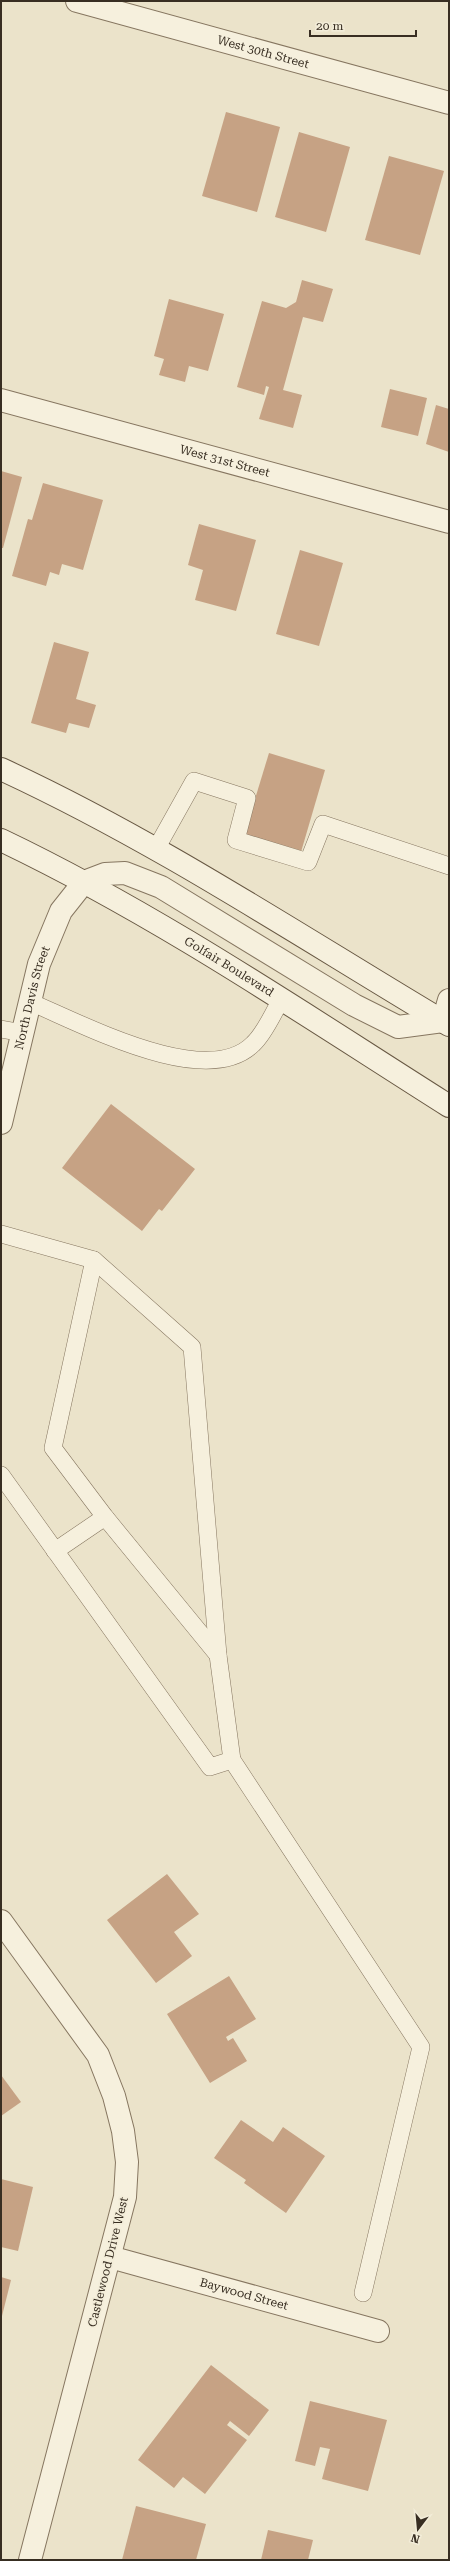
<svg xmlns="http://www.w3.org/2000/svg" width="450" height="2561" viewBox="0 0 450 2561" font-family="'Roboto Serif',serif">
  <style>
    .building { fill: #c6a284 }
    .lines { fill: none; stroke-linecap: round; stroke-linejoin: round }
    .service-casing { stroke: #867660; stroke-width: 18 }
    .minor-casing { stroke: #867660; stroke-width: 24 }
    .tertiary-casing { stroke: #867660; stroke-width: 24 }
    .secondary-casing { stroke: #685843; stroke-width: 24 }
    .service { stroke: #f6f0dd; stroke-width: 17 }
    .minor { stroke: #f6f0dd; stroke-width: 22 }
    .tertiary { stroke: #f6f0dd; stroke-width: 22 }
    .secondary { stroke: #f6f0dd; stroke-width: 22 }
    .labels { text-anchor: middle; stroke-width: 3.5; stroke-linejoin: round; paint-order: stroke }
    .street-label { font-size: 12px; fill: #382e22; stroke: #f3edd9 }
  </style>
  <rect width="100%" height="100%" fill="#ebe3ca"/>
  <g class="building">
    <polygon points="226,112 280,127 257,212 202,196"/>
    <polygon points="299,132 350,147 326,232 275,217"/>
    <polygon points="389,156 444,171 420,255 365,240"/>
    <polygon points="302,280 333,289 323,322 303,317 283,390 302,395 293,428 259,419 269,387 266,386 264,395 237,387 262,301 286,308 296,302"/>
    <polygon points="169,299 224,314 208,371 189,366 185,382 159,375 164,359 154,356"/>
    <polygon points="390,389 427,398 418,436 381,427"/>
    <polygon points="436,405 449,409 449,452 426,444"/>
    <polygon points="1,471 22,477 3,548 1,548"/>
    <polygon points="43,483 103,500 83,570 62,564 59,575 50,572 46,586 12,576 28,519 32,520"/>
    <polygon points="199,524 256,540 236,611 195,600 203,570 188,565"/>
    <polygon points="300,550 343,563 319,646 276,634"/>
    <polygon points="54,642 89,652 76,699 96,705 89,728 69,723 66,733 31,723"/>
    <polygon points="269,753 325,770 301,852 244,835"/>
    <polygon points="111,1104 195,1169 162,1211 159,1209 142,1231 62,1168"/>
    <polygon points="167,1874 199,1914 174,1932 192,1956 156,1983 107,1920"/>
    <polygon points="229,1976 256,2019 226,2037 228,2041 233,2038 247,2061 210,2083 167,2014"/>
    <polygon points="1,2075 21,2102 1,2116"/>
    <polygon points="241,2120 273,2142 283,2127 325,2156 286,2213 244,2183 246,2180 214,2158"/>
    <polygon points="1,2179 33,2187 18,2251 1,2247"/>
    <polygon points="1,2277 11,2280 2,2316 1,2316"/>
    <polygon points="211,2365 269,2410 249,2436 230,2421 227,2425 247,2440 205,2494 183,2477 174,2488 138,2460"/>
    <polygon points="310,2401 387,2420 368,2491 322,2479 330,2449 320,2447 315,2466 295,2461"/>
    <polygon points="136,2506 206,2524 196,2560 122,2560"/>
    <polygon points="268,2530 313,2540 308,2560 261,2560"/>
  </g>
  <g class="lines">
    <defs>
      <g id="service">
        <polyline points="156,849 194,781 247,798 236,840 308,862 323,824 449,866"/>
        <path d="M30,1002C81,1023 206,1091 253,1044C265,1033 273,1013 281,1000"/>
        <polyline points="1,1029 23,1033"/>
        <polyline points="1,1234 94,1260 192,1347 218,1655 232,1760 421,2047 363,2293"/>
        <polyline points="94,1260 53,1448 105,1517 218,1655"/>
        <polyline points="1,1475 210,1767 232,1760"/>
        <polyline points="55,1551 105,1517"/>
      </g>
      <g id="minor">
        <path id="s1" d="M77,1L449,103"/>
        <path id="s2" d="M1,400L449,522"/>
        <path id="s3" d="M1,1123L39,964L61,911L84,882"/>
        <polyline points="1,1921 98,2055 114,2096 123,2131 127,2162 125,2197 30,2560"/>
        <path id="s4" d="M110,2257L378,2331"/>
      </g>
      <polyline id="tertiary" points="84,882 105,874 125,873 161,887 354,1005 398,1027 443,1021 449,1000"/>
      <g id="secondary">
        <path d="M1,769C157,841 301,937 449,1025"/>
        <path id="s5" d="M1,840C158,915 302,1013 449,1106"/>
      </g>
    </defs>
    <use href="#service" class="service-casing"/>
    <use href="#minor" class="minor-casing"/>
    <use href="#tertiary" class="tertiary-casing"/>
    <use href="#secondary" class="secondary-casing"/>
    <use href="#service" class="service"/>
    <use href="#minor" class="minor"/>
    <use href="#tertiary" class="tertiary"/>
    <use href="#secondary" class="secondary"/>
  </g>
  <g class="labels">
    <g class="street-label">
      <text dy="4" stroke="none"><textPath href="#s1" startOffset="193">West 30th Street</textPath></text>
      <text dy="4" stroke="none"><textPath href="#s2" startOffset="232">West 31st Street</textPath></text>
      <text dy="4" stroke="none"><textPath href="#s5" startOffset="261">Golfair Boulevard</textPath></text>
      <text dy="4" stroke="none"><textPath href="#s3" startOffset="129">North Davis Street</textPath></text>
      <text transform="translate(108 2262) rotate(-76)" y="4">Castlewood Drive West</text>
      <text dy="4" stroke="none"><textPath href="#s4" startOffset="139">Baywood Street</textPath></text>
    </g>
  </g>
  <rect width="450" height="2561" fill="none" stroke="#382e22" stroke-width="4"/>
  <g transform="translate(418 2529) rotate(196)" stroke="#f3edd9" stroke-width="3" paint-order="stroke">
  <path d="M0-3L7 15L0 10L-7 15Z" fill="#382e22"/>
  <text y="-6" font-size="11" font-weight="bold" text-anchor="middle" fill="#382e22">N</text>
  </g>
  <path d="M310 30v6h106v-6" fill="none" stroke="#382e22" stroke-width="2"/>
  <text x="316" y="30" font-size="12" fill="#382e22" stroke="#f3edd9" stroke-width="3" paint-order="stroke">20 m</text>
</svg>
